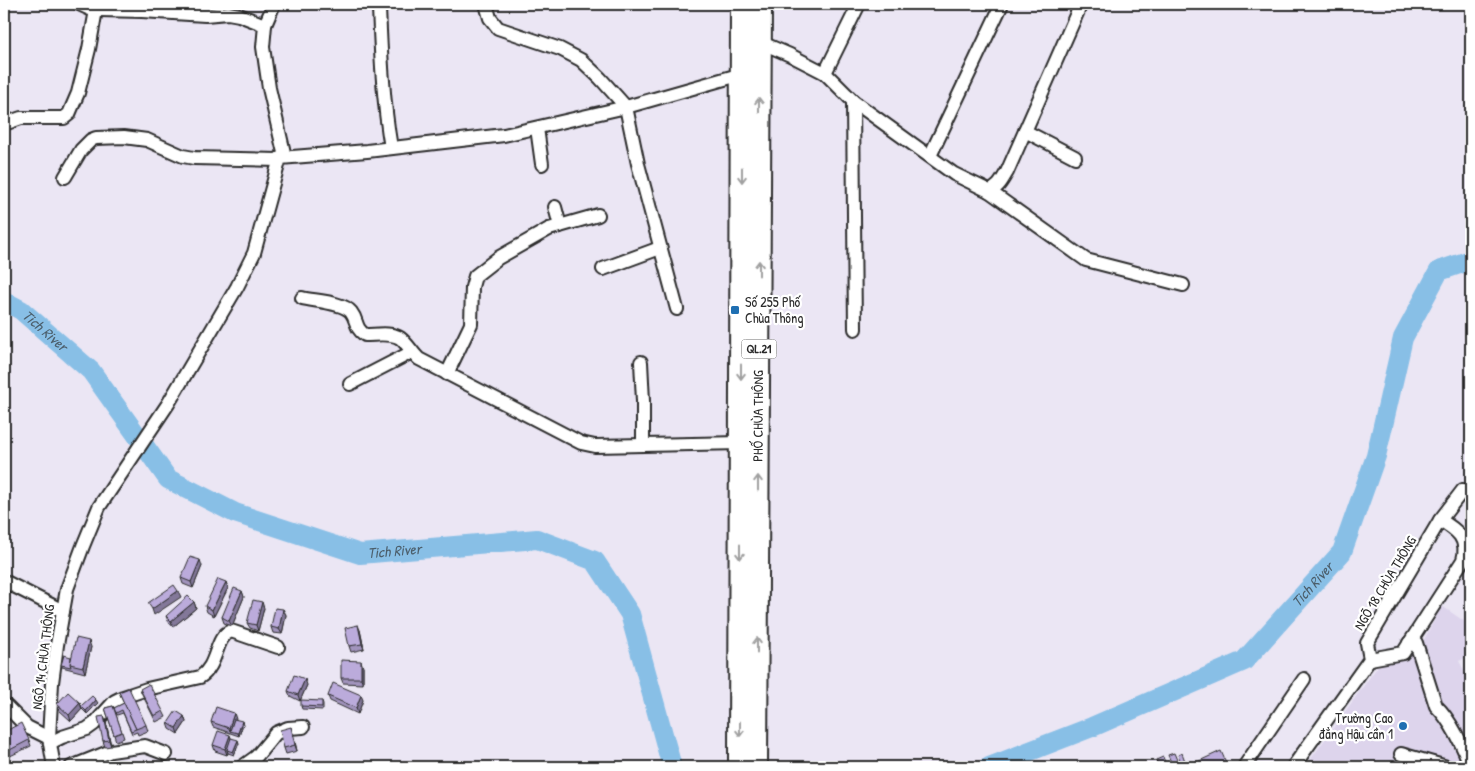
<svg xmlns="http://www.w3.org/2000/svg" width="1475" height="771" viewBox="0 0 1475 771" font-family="'Patrick Hand',sans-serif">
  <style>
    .built { fill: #ddd4ec }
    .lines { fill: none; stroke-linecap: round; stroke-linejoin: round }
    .river { stroke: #88bfe6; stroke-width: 20 }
    .street-casing { stroke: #2b2b2b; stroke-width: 16 }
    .highway-casing { stroke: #2b2b2b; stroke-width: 26 }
    .street { stroke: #fff; stroke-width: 12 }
    .highway { stroke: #fff; stroke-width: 22 }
    .wall { fill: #a193bc; stroke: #2b2b2b }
    .shaded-wall { fill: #837899; stroke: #2b2b2b }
    .building { fill: #bbabdb; stroke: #2b2b2b }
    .oneway { stroke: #a0a0a0 }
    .poi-dot { fill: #1f6fb2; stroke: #fff; stroke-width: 2 }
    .labels { text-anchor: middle; stroke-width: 4.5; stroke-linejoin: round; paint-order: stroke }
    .shield { fill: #fff; stroke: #6b6b6b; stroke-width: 1 }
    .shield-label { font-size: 12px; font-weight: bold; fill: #2b2b2b }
    .poi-label { font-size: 14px; fill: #2b2b2b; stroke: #fff; text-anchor: start }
    .street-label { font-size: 14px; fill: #2b2b2b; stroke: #fff }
    .water-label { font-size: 15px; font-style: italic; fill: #4c5f6c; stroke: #fff }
  </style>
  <rect width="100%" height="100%" fill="#ebe6f4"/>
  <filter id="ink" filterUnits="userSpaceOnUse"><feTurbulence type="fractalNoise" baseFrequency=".02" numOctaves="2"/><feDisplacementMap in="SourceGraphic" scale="10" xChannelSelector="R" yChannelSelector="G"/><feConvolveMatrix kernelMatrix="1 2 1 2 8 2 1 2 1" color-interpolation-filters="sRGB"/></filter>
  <g filter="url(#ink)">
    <polygon class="built" points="1442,606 1471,626 1471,655 1459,661 1471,684 1471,767 1305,767 1383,659 1419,649"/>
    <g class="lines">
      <g class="river">
        <path id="s1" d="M4,301L21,310L91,371L168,479L235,513L360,554L537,539L595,561L630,614L672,767"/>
        <path id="s2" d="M989,767L1092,727L1244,661L1342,552L1376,456L1403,338L1439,271L1471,260"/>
      </g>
      <defs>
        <g id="street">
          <polyline points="79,4 90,9 100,10 142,11 205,15 228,13 239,15 265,25"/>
          <polyline points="274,4 265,25 263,47 269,88 285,157"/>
          <polyline points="486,4 490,18 498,28 560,49 581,60 600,78 626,107 638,164 677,309"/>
          <path d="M379,8C381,55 383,101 391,148"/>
          <path d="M760,42L790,55L825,73L853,101L954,174L989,191C999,188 1002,180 1007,172L1081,4"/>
          <polyline points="825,73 859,4"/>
          <polyline points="853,101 855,329"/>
          <polyline points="4,124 21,118 64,118 69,114 78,93 89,49 96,10"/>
          <polyline points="537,128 542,164"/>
          <polyline points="1025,131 1075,157"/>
          <polyline points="930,156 1002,4"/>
          <polyline points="65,177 81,150 91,140 96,138 124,137 147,140 183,156 194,158 278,160"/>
          <polyline points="989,191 1086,260 1183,285"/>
          <polyline points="555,207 560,226"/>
          <polyline points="603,269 660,248"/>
          <path d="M302,298C314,301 343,302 351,312C358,321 354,327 365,335C376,335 391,332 400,338C408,344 412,353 419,359L581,443L595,446L741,443"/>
          <polyline points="641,362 643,401 643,445"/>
          <polyline points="447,374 471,324 472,287 475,276 498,258 549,229 598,215"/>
          <polyline points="350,384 412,352"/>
          <polyline points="4,581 63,611"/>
          <path d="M1409,643H1416L1436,706C1449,718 1466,750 1470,767"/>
          <path d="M1370,659L1403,653L1463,560C1469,539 1457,530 1440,520"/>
          <polyline points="4,705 7,707 27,727 49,738"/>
          <path d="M50,743L62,737L87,729L94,724L115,701L123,697L147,689L200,677C219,665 214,637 231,631L278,647"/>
          <polyline points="1401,754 1447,767"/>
          <polyline points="54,767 49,738 52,683 57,645 67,589 83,546 99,507 168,404 237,287 254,253 280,158 367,151 504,135 626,107 742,74"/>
          <polyline points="71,767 111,751 145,746 166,754"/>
          <polyline points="242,767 256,757 276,733 288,728 303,727"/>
          <polyline points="1244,767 1304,679"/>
          <polyline points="1293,767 1370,659 1367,643 1440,520 1463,490"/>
        </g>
        <g id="highway">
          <polyline points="740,767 742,4"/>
          <path id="s3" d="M756,767L760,4"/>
        </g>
      </defs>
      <use href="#street" class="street-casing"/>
      <use href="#highway" class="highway-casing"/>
      <use href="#street" class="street"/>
      <use href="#highway" class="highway"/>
    </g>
    <g class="wall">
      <polygon points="202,566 193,588 183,584 181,578"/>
      <polygon points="226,582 228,588 214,616 207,612 205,606"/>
      <polygon points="242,591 244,597 232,626 224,623 222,617"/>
      <polygon points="194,602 196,608 173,627 168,621 166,616"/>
      <polygon points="264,608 258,631 250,628 247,623"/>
      <polygon points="283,609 286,615 282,634 273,633 271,627"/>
      <polygon points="360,630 364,649 351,652 349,646"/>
      <polygon points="91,647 85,673 62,667 61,665 71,657"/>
      <polygon points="363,667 363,684 343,683 341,678"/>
      <polygon points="307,685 300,701 290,696 288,691"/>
      <polygon points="140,689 163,711 166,717 156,722 142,694"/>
      <polygon points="119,692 146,725 148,731 138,735 137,732 132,734 123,713 117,715 114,708 124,703"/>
      <polygon points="328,696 363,700 358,714 330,701"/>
      <polygon points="322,701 323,704 323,710 302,709 301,706"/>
      <polygon points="80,703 81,706 98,703 87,714 82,709 71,721 59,710 57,704"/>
      <polygon points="113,706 124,738 116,741 105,708"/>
      <polygon points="184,716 186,722 178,734 170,729 168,723"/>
      <polygon points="236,719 236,720 243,724 239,736 213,727 211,722"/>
      <polygon points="106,722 111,746 105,747 103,741"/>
      <polygon points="4,732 29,740 31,746 6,758 4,754"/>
      <polygon points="293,733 297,751 286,754 284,748"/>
      <polygon points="231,738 239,743 234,755 228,753 227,755 215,751 213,745"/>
    </g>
    <g class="shaded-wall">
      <polygon points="200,560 202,566 193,588 191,582"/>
      <polygon points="226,582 228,588 214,616 212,610"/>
      <polygon points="178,591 181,597 154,615 152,609"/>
      <polygon points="242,591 244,597 232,626 229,621"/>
      <polygon points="194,602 196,608 173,627 171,621"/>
      <polygon points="262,602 264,608 258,631 256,625"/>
      <polygon points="283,609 286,615 282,634 279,629"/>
      <polygon points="358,625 360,630 364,649 362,644"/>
      <polygon points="89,641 91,647 85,673 83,667"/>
      <polygon points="361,661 363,667 363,684 361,678"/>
      <polygon points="305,679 307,685 300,701 298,695"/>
      <polygon points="361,695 363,700 358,714 356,708"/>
      <polygon points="96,700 98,703 87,714 86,711"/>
      <polygon points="80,703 82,709 71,721 69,715"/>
      <polygon points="234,713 236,719 232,731 230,731 229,728"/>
      <polygon points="104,716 106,722 111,746 109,740"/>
      <polygon points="184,716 186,722 178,734 176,728"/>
      <polygon points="242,721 243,724 239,736 238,733"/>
      <polygon points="291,727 293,733 297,751 295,745"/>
      <polygon points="230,735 232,741 227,750 228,753 227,755 225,749"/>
      <polygon points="238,740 239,743 234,755 233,752"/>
    </g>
    <g class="building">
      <polygon points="190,557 200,560 191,582 181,578"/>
      <polygon points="218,579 226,582 212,610 205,606"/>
      <polygon points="174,585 178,591 152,609 148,603"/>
      <polygon points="234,588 242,591 229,621 222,617"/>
      <polygon points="188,596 194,602 171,621 166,616"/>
      <polygon points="253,600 262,602 256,625 247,623"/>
      <polygon points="275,608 283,609 279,629 271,627"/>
      <polygon points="358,625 362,644 349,646 345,628"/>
      <polygon points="76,638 89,641 83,667 70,664"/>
      <polygon points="64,655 71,657 70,664 71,667 61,665"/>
      <polygon points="341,660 361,661 361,678 341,678"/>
      <polygon points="294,675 305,679 298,695 288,691"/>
      <polygon points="333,683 361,695 356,708 328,696"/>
      <polygon points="149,684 163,711 154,716 140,689"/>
      <polygon points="129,688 146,725 136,729 119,692"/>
      <polygon points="68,692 80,703 69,715 57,704"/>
      <polygon points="92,696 96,700 86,711 81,706"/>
      <polygon points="301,700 322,701 322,707 301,706"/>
      <polygon points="124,703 136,729 131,731 122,710 116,713 114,708"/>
      <polygon points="113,706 122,732 114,735 105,708"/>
      <polygon points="216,707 234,713 229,728 211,722"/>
      <polygon points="176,711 184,716 176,728 168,723"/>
      <polygon points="104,716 109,740 103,741 98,717"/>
      <polygon points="234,719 242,721 238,733 230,731"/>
      <polygon points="21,723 29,740 4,753 4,732"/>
      <polygon points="291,727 295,745 284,748 280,730"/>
      <polygon points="218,731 230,735 225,749 213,745"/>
      <polygon points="231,738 238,740 233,752 227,750"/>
      <polygon points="1221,751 1228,767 1199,767 1197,762"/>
      <polygon points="1174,753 1180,767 1173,767 1168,755"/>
      <polygon points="1182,753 1185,761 1188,760 1191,767 1183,767 1178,755"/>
      <polygon points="1163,757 1167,767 1159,767 1156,760"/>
    </g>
    <defs><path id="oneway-shaft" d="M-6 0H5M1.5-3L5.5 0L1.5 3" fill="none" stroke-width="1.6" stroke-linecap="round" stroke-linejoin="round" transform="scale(1.25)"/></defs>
    <g class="oneway">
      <use href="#oneway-shaft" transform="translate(759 105) rotate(-90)"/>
      <use href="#oneway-shaft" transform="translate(742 175) rotate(90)"/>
      <use href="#oneway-shaft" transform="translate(759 268) rotate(-90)"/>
      <use href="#oneway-shaft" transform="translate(741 372) rotate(90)"/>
      <use href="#oneway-shaft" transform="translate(758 483) rotate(-90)"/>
      <use href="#oneway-shaft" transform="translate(740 552) rotate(90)"/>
      <use href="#oneway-shaft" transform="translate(757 645) rotate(-90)"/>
      <use href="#oneway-shaft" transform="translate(740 729) rotate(90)"/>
    </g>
  </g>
  <g class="poi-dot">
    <rect x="730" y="305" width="10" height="10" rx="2.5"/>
    <circle cx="1403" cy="726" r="5"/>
  </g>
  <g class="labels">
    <rect class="shield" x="741.5" y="339.5" width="35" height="19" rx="4"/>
    <g class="shield-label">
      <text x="759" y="353">QL.21</text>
    </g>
    <g class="poi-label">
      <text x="745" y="307">Số 255 Phố<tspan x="745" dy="16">Chùa Thông</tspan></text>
      <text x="1393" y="723" text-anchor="end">Trường Cao<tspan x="1393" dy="16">đẳng Hậu cần 1</tspan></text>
    </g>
    <g class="street-label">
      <text dy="5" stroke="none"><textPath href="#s3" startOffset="351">PHỐ CHÙA THÔNG</textPath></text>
      <text transform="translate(1385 583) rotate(-59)" y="5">NGÕ 18 CHÙA THÔNG</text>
      <text transform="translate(43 657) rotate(-83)" y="5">NGÕ 14 CHÙA THÔNG</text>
    </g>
    <g class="water-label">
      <text dy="5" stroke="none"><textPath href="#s1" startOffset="51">Tich River</textPath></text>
      <text dy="5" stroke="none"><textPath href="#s1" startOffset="486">Tich River</textPath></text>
      <text dy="5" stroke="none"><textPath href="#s2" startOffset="379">Tich River</textPath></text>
    </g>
  </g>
  <rect width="1475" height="771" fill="none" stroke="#fff" stroke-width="20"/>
  <rect x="10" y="10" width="1455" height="751" fill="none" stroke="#2b2b2b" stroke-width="2" filter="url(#ink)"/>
</svg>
